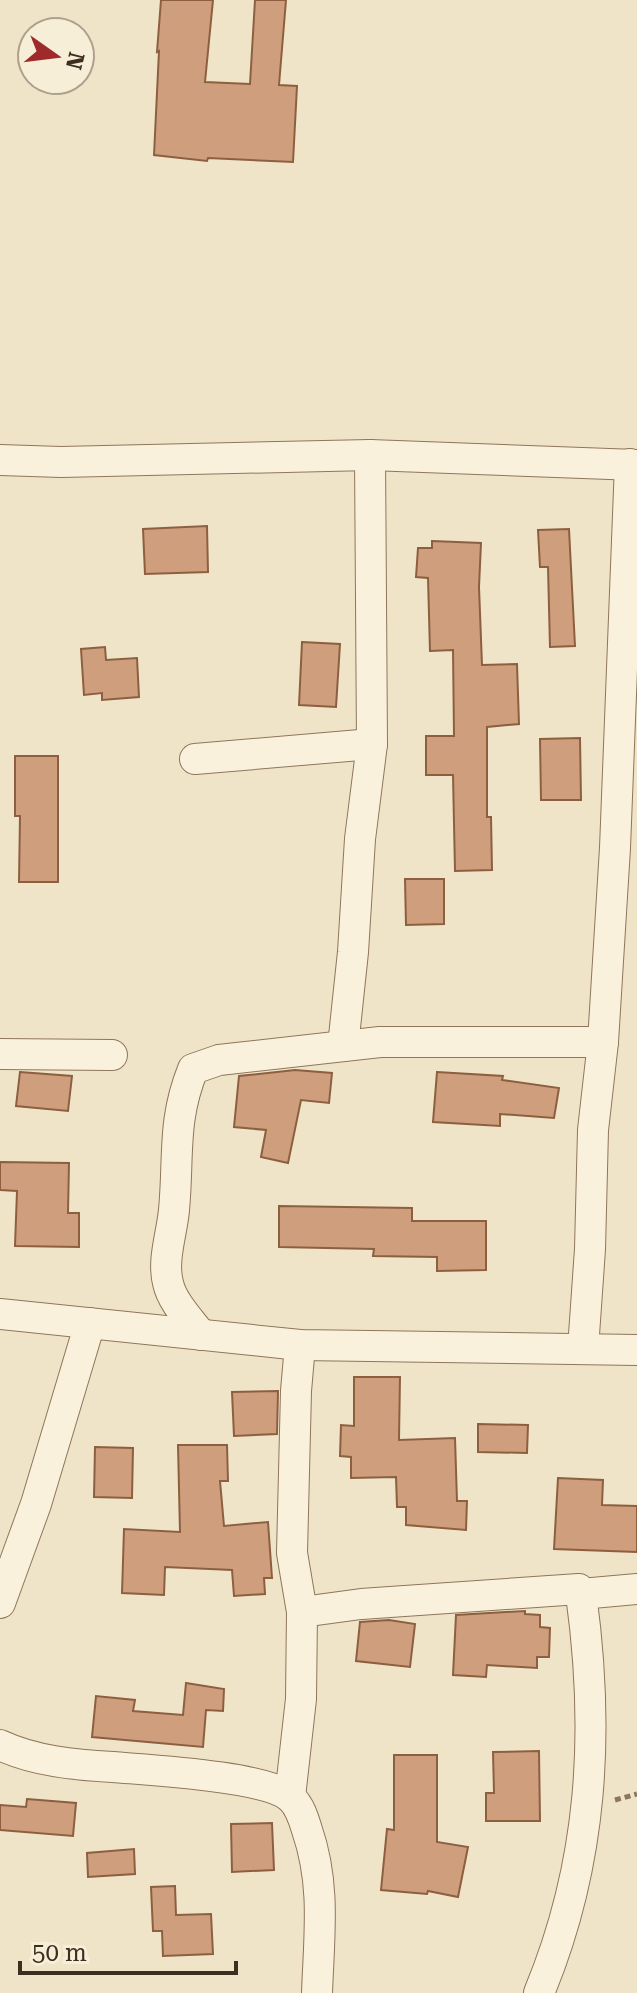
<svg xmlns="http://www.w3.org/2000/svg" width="637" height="1993" viewBox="0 0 637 1993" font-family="'Roboto Serif',serif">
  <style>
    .building { fill: #cf9f7d; stroke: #8d5f41; stroke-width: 2 }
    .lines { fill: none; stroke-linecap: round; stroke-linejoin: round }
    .street-casing { stroke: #8d765c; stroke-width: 32 }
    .path { stroke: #8d765c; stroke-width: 5; stroke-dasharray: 6 4; stroke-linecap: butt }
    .street { stroke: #faf1dc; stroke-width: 30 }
  </style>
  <rect width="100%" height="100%" fill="#f0e4c8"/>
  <g class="building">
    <polygon points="161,0 213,0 205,82 250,84 255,0 286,0 279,85 297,86 293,162 208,158 207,161 154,155 159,51 157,52"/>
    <polygon points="207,526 208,572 145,574 143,529"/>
    <polygon points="569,529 575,646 550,647 548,567 540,567 538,530"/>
    <polygon points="432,541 481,543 479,587 482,665 517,664 519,724 487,727 487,817 491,817 492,870 455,871 453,775 426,775 426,736 454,736 453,650 430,651 428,578 416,577 418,548 432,548"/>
    <polygon points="302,642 340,644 336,707 299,705"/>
    <polygon points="105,647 106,660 137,658 139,697 102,700 102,693 84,695 81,649"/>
    <polygon points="580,738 581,800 541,800 540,739"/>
    <polygon points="15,756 58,756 58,882 19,882 20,816 15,816"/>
    <polygon points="405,879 444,879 444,924 406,925"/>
    <polygon points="295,1070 332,1073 329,1103 301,1100 288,1163 261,1157 266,1130 234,1127 239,1076"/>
    <polygon points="20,1072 72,1076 68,1111 16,1106"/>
    <polygon points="437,1072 503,1076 502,1080 559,1088 554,1118 500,1114 500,1126 433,1122"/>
    <polygon points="0,1162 69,1163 68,1213 79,1213 79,1247 15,1246 17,1191 0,1190"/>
    <polygon points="279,1206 412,1208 412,1221 486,1221 486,1270 437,1271 437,1257 373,1256 374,1249 279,1247"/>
    <polygon points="354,1377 400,1377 399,1440 455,1438 457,1501 467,1501 466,1530 406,1525 406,1507 397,1507 396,1477 351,1478 351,1457 340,1456 341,1425 354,1426"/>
    <polygon points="278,1391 277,1434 234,1436 232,1392"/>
    <polygon points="478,1424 528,1425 527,1453 478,1452"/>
    <polygon points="178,1445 227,1445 228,1481 220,1481 224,1526 268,1522 272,1578 264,1578 265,1594 234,1596 232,1570 165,1567 164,1595 122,1593 124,1529 180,1532"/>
    <polygon points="95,1447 133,1448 132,1498 94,1497"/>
    <polygon points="558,1478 603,1480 602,1505 637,1506 637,1552 554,1549"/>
    <polygon points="525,1611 525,1614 540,1615 540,1627 550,1628 549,1657 537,1657 537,1668 487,1665 486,1677 453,1675 456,1615"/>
    <polygon points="389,1620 415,1624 410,1667 356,1661 360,1622"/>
    <polygon points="186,1683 224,1689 223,1711 206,1710 203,1747 92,1737 96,1696 135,1700 133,1711 183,1715"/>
    <polygon points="539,1751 540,1821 486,1821 486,1793 494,1793 493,1752"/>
    <polygon points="394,1755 437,1755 437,1842 468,1847 458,1897 428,1891 427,1894 381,1890 387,1829 394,1830"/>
    <polygon points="27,1799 76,1803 73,1836 0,1830 0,1805 26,1807"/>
    <polygon points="272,1823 274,1870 232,1872 231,1824"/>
    <polygon points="134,1849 135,1874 88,1877 87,1853"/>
    <polygon points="175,1886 176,1915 211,1914 213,1954 163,1956 162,1931 153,1931 151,1887"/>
  </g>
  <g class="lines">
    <defs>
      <g id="street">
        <polyline points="0,460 61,462 370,455 637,465"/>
        <polyline points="195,759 372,744"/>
        <polyline points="343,1046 353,952 360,839 372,744 370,455"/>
        <polyline points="0,1054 112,1055"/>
        <polyline points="0,1314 300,1345 637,1350"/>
        <path d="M201,1335C190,1320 172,1302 168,1283C162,1260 172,1233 174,1210C179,1157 172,1121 193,1069L219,1060L380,1042H603"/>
        <polyline points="583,1349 590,1249 593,1130 603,1042 615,848 630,464"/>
        <polyline points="0,1603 36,1504 90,1323"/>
        <polyline points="302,1612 361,1604 579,1589 581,1594 637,1589"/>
        <path d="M0,1745C34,1761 75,1765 113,1767C147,1770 268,1776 291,1798C300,1806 304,1820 307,1830C326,1885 319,1936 317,1993"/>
        <polyline points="290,1797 301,1699 302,1612 292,1553 296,1391 300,1345"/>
        <path d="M539,1993C593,1863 600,1732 581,1594"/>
      </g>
    </defs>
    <use href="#street" class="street-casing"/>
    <polyline class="path" points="615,1800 637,1794"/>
    <use href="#street" class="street"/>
  </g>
  <g transform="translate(56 56) rotate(104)"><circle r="38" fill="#f7eed8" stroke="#ada18e" stroke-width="2"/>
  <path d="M0-6L14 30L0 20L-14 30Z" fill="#9e2a2b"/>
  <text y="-12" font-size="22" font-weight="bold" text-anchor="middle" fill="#3d2e20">N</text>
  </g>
  <path d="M20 1961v12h216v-12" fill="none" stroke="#3d2e20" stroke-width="4"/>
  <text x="32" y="1961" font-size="24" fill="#3d2e20" stroke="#f7eed8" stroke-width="6" paint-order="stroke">50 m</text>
</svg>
